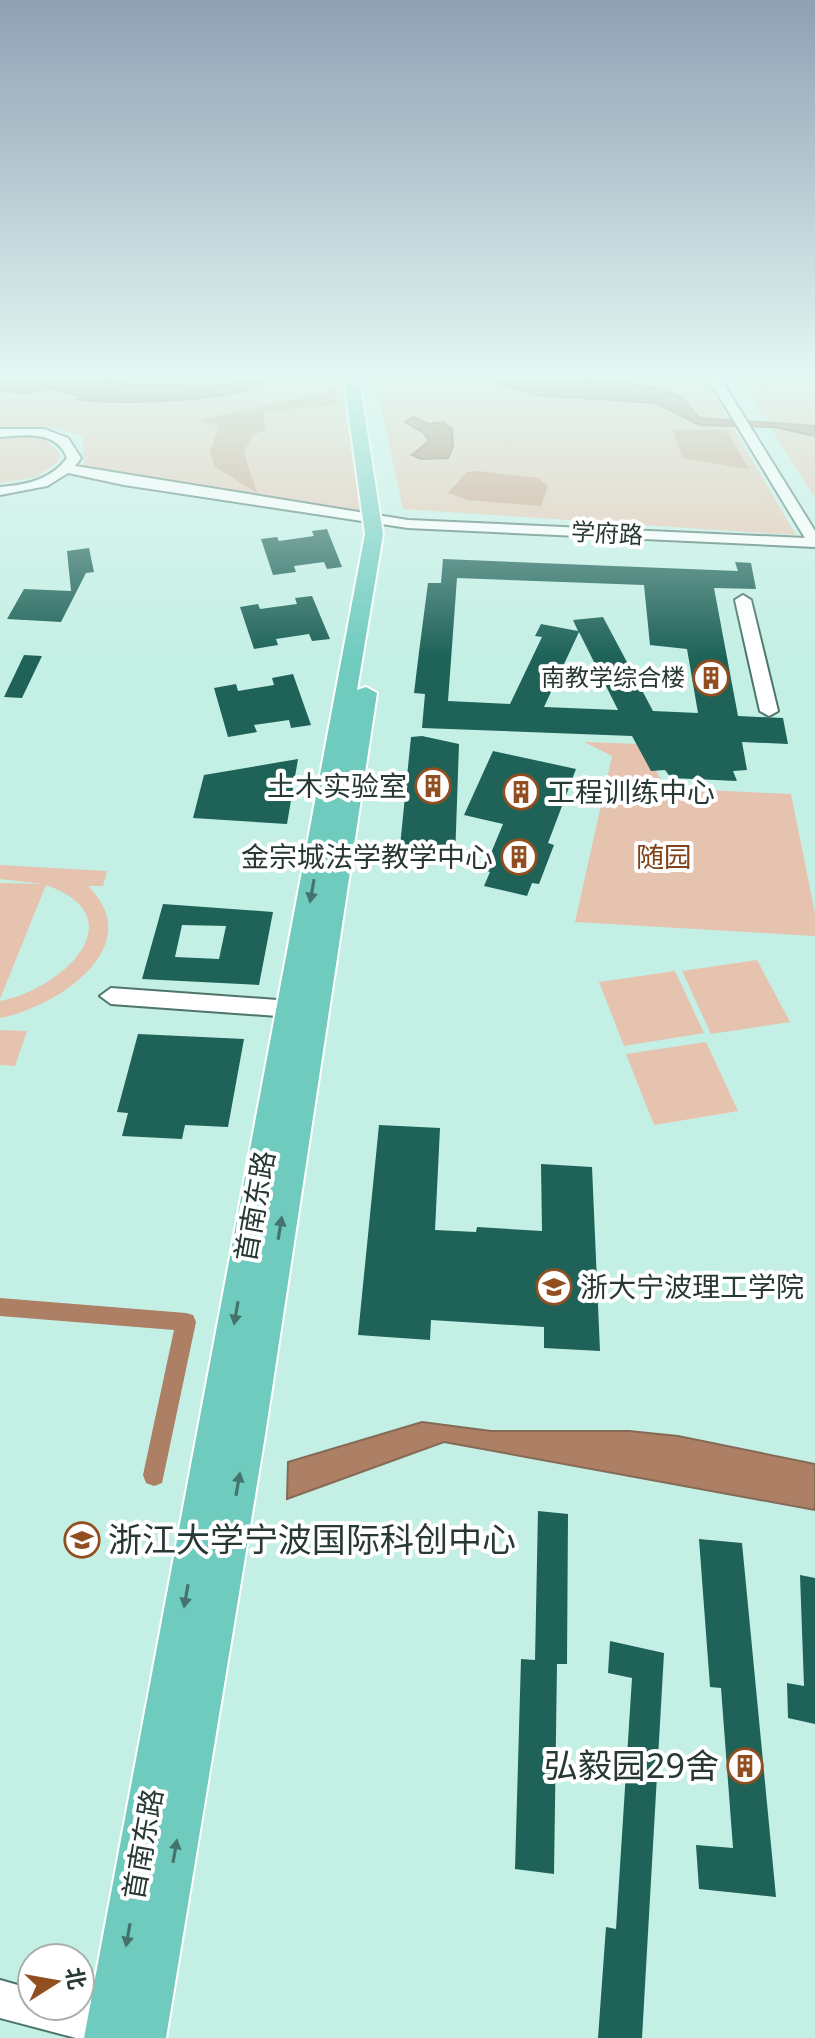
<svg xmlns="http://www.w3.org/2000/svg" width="815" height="2038" viewBox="0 0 815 2038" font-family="'Noto Sans','Noto Sans SC',sans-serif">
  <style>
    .green { fill: #e6c3af }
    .forest { fill: #cc9c80 }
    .water { fill: #ad7f64; stroke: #856a56; stroke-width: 2 }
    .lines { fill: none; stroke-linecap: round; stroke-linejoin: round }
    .canal { fill: #ad7f64; fill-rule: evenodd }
    .building { fill: #1e6258; fill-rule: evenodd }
    .minor-casing { stroke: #4d756c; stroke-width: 4 }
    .major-casing { stroke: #fff; stroke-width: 4 }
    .minor { fill: #fff; fill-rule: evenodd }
    .major { fill: #70cbbf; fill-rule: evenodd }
    .oneway { fill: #44736c }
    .labels { text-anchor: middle; stroke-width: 8; stroke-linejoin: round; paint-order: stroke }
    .far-street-label { font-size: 24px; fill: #273835; stroke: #fff }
    .far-poi-label { font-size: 24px; fill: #273835; stroke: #fff; text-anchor: end }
    .poi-label { font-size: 28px; fill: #273835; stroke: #fff; text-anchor: end }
    .park-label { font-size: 28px; fill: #82441b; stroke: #fff }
    .street-label { font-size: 28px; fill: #273835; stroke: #fff }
    .near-poi-label { font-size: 34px; fill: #273835; stroke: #fff; text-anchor: start }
  </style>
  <rect width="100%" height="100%" fill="#c4efe5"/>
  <g class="green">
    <polygon points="0,373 339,373 362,516 84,468 83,436 56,428 0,428"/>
    <polygon points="374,373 701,373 796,535 403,509"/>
    <polygon points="736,373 815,373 815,498"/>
    <polygon points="28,437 44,440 60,453 59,461 36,477 0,483 0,439"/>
    <polygon points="584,742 640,744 662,781 676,781 682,789 791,794 815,913 815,936 575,922 612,756"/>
    <path d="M0,865L107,871L103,886H88C150,947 55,1008 0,1018V1001C61,990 139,918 46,885L0,999V883L44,884L0,879Z"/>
    <polygon points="757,960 790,1022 711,1034 682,971"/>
    <polygon points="675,971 704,1033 624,1046 599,982"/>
    <polygon points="0,1030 27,1031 15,1066 0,1065"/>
    <polygon points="706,1042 738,1111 654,1125 626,1054"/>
  </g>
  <g class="forest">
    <polygon points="336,390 336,405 264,412 265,430 252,436 244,453 257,493 215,467 210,452 219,426 198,420"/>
    <polygon points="673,430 726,430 749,469 682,458"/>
    <polygon points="478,471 538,478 548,486 541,506 468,500 448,493 467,472"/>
  </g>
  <g class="water">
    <path d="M0,373H100L124,384L212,386L236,383L259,373H282C269,379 256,387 242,391C201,402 120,404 78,400L79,396L49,388L27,394L0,390Z"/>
    <path d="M464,373C516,373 634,374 678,396C688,401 692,411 699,418L815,426V436L774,427L700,425L656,403L535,395Z"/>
    <polygon points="413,417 429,424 443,422 452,429 453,446 448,458 421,459 412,455 429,441 424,433 405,422"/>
    <polygon points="422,1422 491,1431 629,1431 678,1436 815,1464 815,1510 444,1442 287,1499 288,1462"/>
  </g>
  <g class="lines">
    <polygon class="canal" points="0,1298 186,1313 193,1315 196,1322 162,1483 154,1486 146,1483 143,1475 174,1330 0,1316"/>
  </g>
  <g class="building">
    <polygon points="327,529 342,567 327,569 324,562 294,566 296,572 273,575 261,539 277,537 279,541 314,536 312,531"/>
    <polygon points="89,548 94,572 86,573 61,622 7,619 24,589 71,591 67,551"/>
    <path d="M443,559L738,571L735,562L751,563L756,589L714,588L738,716L783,718L788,744L742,742L747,770L733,771L737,781L671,778L665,770L651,771L632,736L422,728L425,694L414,693L419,652L428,583H441ZM457,578L644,585L650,645L687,649L698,713L653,711L603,617L573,620L578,631L541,624L535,636L542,637L510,704L448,701ZM579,632L618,710L544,707Z"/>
    <polygon points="312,596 330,639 312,641 309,634 276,639 278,645 254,649 240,607 258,604 260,609 297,604 295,598"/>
    <polygon points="24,655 42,656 22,698 4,697"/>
    <polygon points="293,674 311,725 291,728 289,720 254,725 257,732 228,737 214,688 236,684 238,691 274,685 272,678"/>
    <polygon points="422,736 459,744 455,859 399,856 411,737"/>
    <polygon points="493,751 576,769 548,843 554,845 539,884 532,883 527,896 484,886 490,872 484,870 503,824 464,815"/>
    <polygon points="298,759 287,824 193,818 204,775"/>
    <path d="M163,904L273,912L259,985L142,979ZM182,925L226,926L219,959L175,957Z"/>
    <polygon points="138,1034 244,1039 228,1127 185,1125 182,1139 122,1136 128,1113 117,1112"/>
    <polygon points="379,1125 440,1128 435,1230 476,1232 477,1227 542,1231 541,1164 592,1167 600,1351 544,1348 544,1327 431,1320 430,1340 358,1335"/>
    <polygon points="538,1511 568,1514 567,1664 557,1664 554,1874 515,1869 521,1659 535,1660"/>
    <polygon points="699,1539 742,1543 776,1897 699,1889 696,1845 733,1848 721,1688 710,1687"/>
    <polygon points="800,1575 815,1578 815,1724 788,1718 787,1683 804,1686"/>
    <polygon points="610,1641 664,1653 642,2038 598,2038 606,1927 616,1929 632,1678 608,1673"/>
  </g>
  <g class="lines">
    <defs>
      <g id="minor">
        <path d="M705,373H717L815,531V547L408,528L124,485L68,473L47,486L0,495V487C26,485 51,480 67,458C57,430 24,435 0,437V429H44L68,438L81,458L75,466L408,520L805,538Z"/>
        <polygon points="743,595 751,600 778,711 769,716 760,711 735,600"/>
        <polygon points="111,988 291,1001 299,1003 302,1009 299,1015 291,1017 111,1004 100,996"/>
        <polygon points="0,1980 32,1989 32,2006 80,2006 80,2001 160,2025 166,2038 76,2038 0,2018"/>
      </g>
      <polygon id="major" points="343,373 358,373 383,534 357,690 366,687 377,693 265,1435 166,2038 84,2038 365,534"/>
    </defs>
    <use href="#minor" class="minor-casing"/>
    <use href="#major" class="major-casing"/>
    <use href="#minor" class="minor"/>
    <use href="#major" class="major"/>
  </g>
  <defs><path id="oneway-solid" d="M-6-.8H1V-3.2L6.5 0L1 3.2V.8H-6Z" transform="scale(2)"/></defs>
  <g class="oneway">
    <use href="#oneway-solid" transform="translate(312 891) rotate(100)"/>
    <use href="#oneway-solid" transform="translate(280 1228) rotate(-81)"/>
    <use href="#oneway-solid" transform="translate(236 1313) rotate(100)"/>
    <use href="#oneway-solid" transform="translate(238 1484) rotate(-80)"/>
    <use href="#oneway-solid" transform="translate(186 1596) rotate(100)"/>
    <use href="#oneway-solid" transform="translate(175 1851) rotate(-80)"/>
    <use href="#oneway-solid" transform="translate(128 1935) rotate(100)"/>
  </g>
  <linearGradient id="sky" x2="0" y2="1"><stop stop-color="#909fb3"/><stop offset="0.57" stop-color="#e4f8f3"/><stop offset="1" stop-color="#e4f8f3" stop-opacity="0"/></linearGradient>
  <rect width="815" height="658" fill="url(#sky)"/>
  <defs>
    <symbol id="building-ring" viewBox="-11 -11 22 22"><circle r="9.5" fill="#fff" stroke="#914e20" stroke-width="1.5"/><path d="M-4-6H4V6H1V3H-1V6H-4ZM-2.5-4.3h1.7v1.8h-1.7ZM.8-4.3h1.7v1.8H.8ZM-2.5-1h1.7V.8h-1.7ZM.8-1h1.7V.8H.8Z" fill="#914e20"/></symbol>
    <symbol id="university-ring" viewBox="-11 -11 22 22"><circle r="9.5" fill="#fff" stroke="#914e20" stroke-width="1.5"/><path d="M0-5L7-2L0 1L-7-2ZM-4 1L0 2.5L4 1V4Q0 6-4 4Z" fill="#914e20"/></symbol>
  </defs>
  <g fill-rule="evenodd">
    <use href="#building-ring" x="691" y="658" width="40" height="40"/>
    <use href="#building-ring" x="413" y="766" width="40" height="40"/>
    <use href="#building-ring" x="501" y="772" width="40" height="40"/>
    <use href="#building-ring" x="499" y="837" width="40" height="40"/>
    <use href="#university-ring" x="534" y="1267" width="40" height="40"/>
    <use href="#university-ring" x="62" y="1520" width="40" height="40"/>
    <use href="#building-ring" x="725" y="1746" width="40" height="40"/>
  </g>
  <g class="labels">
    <g class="far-street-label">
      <text transform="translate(607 534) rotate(3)" y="8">学府路</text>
    </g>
    <g class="far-poi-label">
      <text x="685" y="686">南教学综合楼</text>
    </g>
    <g class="poi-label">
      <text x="407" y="796">土木实验室</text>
      <text x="547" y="802" text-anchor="start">工程训练中心</text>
      <text x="493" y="867">金宗城法学教学中心</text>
      <text x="580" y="1297" text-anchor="start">浙大宁波理工学院</text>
    </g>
    <g class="park-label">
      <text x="664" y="867">随园</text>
    </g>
    <g class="street-label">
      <text transform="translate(255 1206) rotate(-80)" y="10">首南东路</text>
      <text transform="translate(143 1844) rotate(-80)" y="10">首南东路</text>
    </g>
    <g class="near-poi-label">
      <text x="108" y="1552">浙江大学宁波国际科创中心</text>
      <text x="719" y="1778" text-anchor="end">弘毅园29舍</text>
    </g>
  </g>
  <g transform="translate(56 1982) rotate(79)"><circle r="38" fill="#ffffff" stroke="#a9afae" stroke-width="2"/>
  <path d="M0-6L14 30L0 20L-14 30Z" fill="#914e20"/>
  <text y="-12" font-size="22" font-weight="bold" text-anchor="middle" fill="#273835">北</text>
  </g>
</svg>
